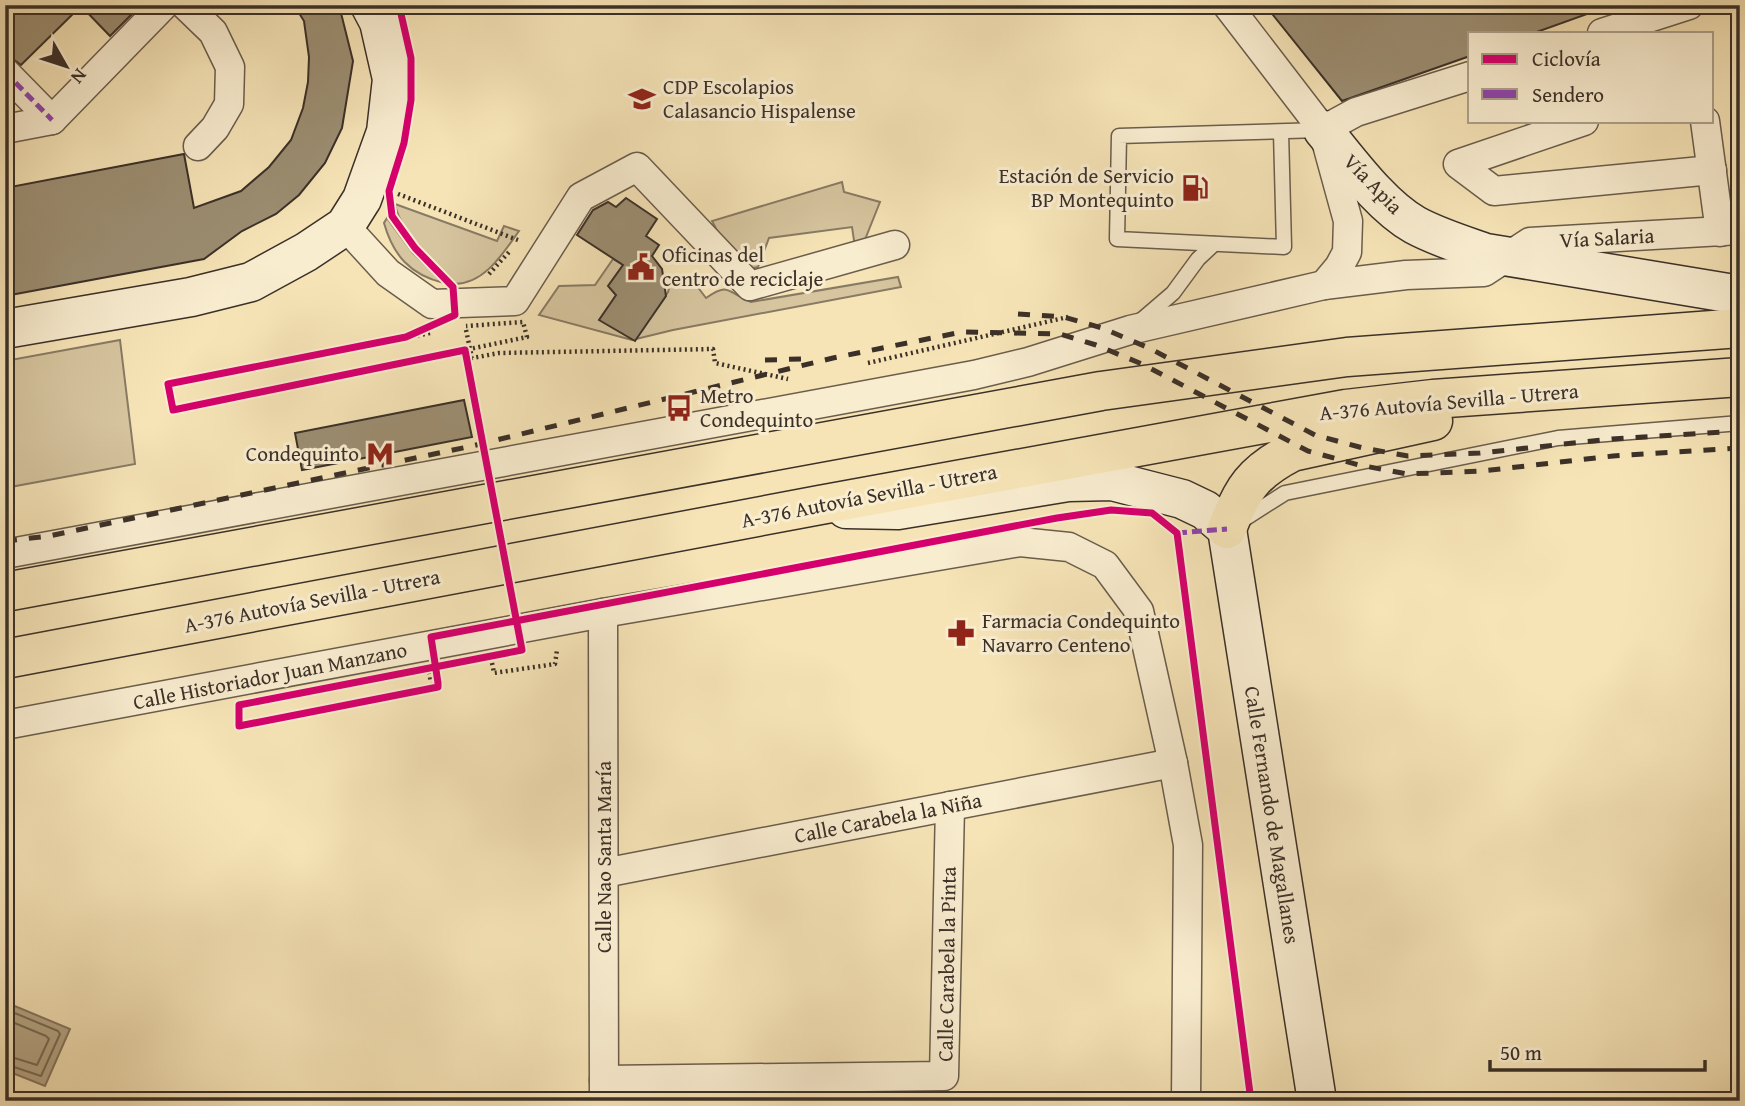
<svg xmlns="http://www.w3.org/2000/svg" width="1745" height="1106" viewBox="0 0 1745 1106" font-family="'Gentium Book Plus',serif">
  <style>
    .green { fill: #d6c59f; stroke: #887a64; stroke-width: 2 }
    .water { fill: #b6a786; stroke: #857760; stroke-width: 2 }
    .lines { fill: none; stroke-linecap: round; stroke-linejoin: round }
    .shore { stroke: #786c57; stroke-width: 2 }
    .building { fill: #9c8e72; stroke: #3b3028; stroke-width: 2 }
    .lane-casing { stroke: #6a5d4c; stroke-width: 17 }
    .street-casing { stroke: #6a5d4c; stroke-width: 31 }
    .secondary-casing { stroke: #3b3028; stroke-width: 41 }
    .primary-casing { stroke: #3b3028; stroke-width: 41 }
    .path { stroke: #3b3028; stroke-width: 4.5; stroke-dasharray: 2 3.5; stroke-linecap: butt }
    .lane { stroke: #f9edd0; stroke-width: 14 }
    .street { stroke: #f9edd0; stroke-width: 28 }
    .secondary { stroke: #f9edd0; stroke-width: 38 }
    .primary { stroke: #f6e4b7; stroke-width: 38 }
    .rail { stroke: #3b3028; stroke-width: 5; stroke-dasharray: 12 12; stroke-linecap: butt }
    .path-bridge { stroke: #3b3028; stroke-width: 4.5; stroke-dasharray: 2 3.5; stroke-linecap: butt }
    .quiet { stroke: #8e44ad; stroke-width: 5; stroke-dasharray: 10 5; stroke-linecap: butt }
    .cycleway-casing { stroke: #f9edd0; stroke-width: 11 }
    .cycleway { stroke: #d6006c; stroke-width: 7 }
    .labels { text-anchor: middle; stroke-width: 6; stroke-linejoin: round; paint-order: stroke }
    .poi-label { font-size: 21px; fill: #3b3028; stroke: #f9edd0; text-anchor: start }
    .street-label { font-size: 21px; fill: #3b3028; stroke: #f9edd0 }
  </style>
  <rect width="100%" height="100%" fill="#f6e4b7"/>
  <filter id="stains"><feTurbulence type="fractalNoise" baseFrequency=".00286" numOctaves="4"/><feColorMatrix values="0 0 0 0 .2 0 0 0 0 .09 0 0 0 0 .02 0 0 0 .5 -.17"/></filter>
  <radialGradient id="worn" r=".72"><stop offset=".6" stop-color="#630" stop-opacity="0"/><stop offset="1" stop-color="#630" stop-opacity=".3"/></radialGradient>
  <g class="green">
    <path d="M842,182L844,192L880,202L862,247H855L852,227L769,238L758,267C733,274 723,240 712,221Z"/>
    <path d="M395,204L497,241L504,226L519,231C503,253 485,284 454,284C436,264 399,231 395,204Z"/>
    <path d="M387,218L413,253L444,283C410,275 393,255 384,223Z"/>
    <path d="M613,259L623,265L612,281L610,288L616,295L655,311L668,292L671,281L681,275L690,277L706,298C730,281 727,293 751,302L898,277L901,287L673,330L632,340L539,315L559,286L595,285Z"/>
    <polygon points="120,340 135,464 5,488 5,361"/>
  </g>
  <polygon class="water" points="5,1002 70,1029 45,1086 5,1070"/>
  <g class="lines">
    <g class="shore">
      <polyline points="5,1009 58,1031 60,1034 41,1076 5,1064"/>
      <polyline points="5,1019 46,1036 49,1039 37,1065 5,1055"/>
    </g>
  </g>
  <g class="building">
    <polygon points="5,5 141,5 110,36 81,6 21,65 5,53"/>
    <polygon points="294,5 339,5 353,61 342,128 325,163 299,195 276,214 242,231 204,259 5,296 5,188 184,154 194,208 241,191 269,167 291,140 303,108 308,82 309,57 304,21"/>
    <polygon points="1265,5 1603,5 1604,8 1534,33 1470,33 1470,56 1342,101"/>
    <polygon points="626,198 657,219 646,236 659,245 652,256 662,269 666,296 635,341 599,320 616,295 608,286 623,265 577,235 593,210 608,202 616,207"/>
    <polygon points="464,400 472,437 302,470 295,433"/>
  </g>
  <g class="lines">
    <defs>
      <g id="lane">
        <polyline points="1281,132 1284,247 1117,239 1119,136 1321,130"/>
        <polyline points="1138,323 1173,293 1198,259 1214,244"/>
        <polyline points="1241,521 1285,493 1558,438 1740,423"/>
      </g>
      <g id="street">
        <polyline points="185,5 213,32 230,67 229,104 215,128 198,146"/>
        <polyline points="1227,5 1323,130 1348,221 1347,252 1339,267 1324,285"/>
        <polyline points="1602,33 1689,5"/>
        <polyline points="5,72 52,120"/>
        <polyline points="1584,121 1458,164 1494,191 1712,170"/>
        <polyline points="1705,121 1720,232"/>
        <polyline points="5,129 52,120 164,5"/>
        <polyline points="1323,130 1356,112 1470,76"/>
        <polyline points="345,226 388,273 432,304 515,301 581,197 637,167 750,286 895,245"/>
        <polyline points="5,554 974,375 1028,362 1130,330 1324,285 1406,275 1484,272 1530,242 1740,230"/>
        <polyline points="603,613 604,1101"/>
        <polyline points="5,725 603,613 1020,542 1069,547 1105,565 1139,611 1173,763 1188,845 1186,1101"/>
        <polyline points="604,873 1173,763"/>
        <polyline points="604,1080 944,1076 950,806"/>
      </g>
      <g id="secondary">
        <path d="M1323,130C1349,161 1380,205 1415,225C1437,237 1463,245 1486,253L1740,295"/>
        <polyline points="5,329 191,297 251,282 306,252 345,226 362,199 386,132 392,79 379,22 370,5"/>
        <polyline points="846,509 898,510 1068,482 1112,481 1182,499 1205,510 1227,529 1317,1101"/>
      </g>
      <g id="primary">
        <path d="M1227,529C1242,489 1253,472 1292,452L1433,421"/>
        <polyline points="5,592 1101,391 1347,357 1740,328"/>
        <polyline points="5,659 820,505 1346,409 1433,399 1740,377"/>
      </g>
    </defs>
    <use href="#lane" class="lane-casing"/>
    <use href="#street" class="street-casing"/>
    <use href="#secondary" class="secondary-casing"/>
    <use href="#primary" class="primary-casing"/>
    <g class="path">
      <polyline points="398,194 518,240 520,238"/>
      <polyline points="489,274 509,252"/>
      <polyline points="466,330 472,358 499,353 713,349 715,363 788,379"/>
      <polyline points="430,333 168,384 173,410 465,350"/>
      <polyline points="868,363 1068,317"/>
      <polyline points="492,663 494,673 555,664 557,650"/>
      <polyline points="429,672 432,688"/>
    </g>
    <use href="#lane" class="lane"/>
    <use href="#street" class="street"/>
    <use href="#secondary" class="secondary"/>
    <use href="#primary" class="primary"/>
    <g class="rail">
      <polyline points="1018,314 1064,317 1102,328 1149,348 1315,435 1363,448 1408,456 1480,453 1612,439 1740,431"/>
      <polyline points="765,360 801,359"/>
      <polyline points="5,541 49,536 472,446 833,358 962,332 1060,334 1096,345 1142,364 1308,451 1359,465 1407,474 1482,471 1613,456 1740,448"/>
    </g>
    <polyline class="path-bridge" points="432,688 239,726 239,705 522,650 465,350 527,337 523,322 466,326"/>
    <g class="quiet">
      <polyline points="5,72 52,120"/>
      <polyline points="1177,533 1227,529"/>
    </g>
    <defs>
      <polyline id="cycleway" points="399,5 411,58 411,100 404,143 389,191 392,216 415,248 453,287 455,315 406,337 168,384 173,410 465,350 522,650 239,705 239,726 438,687 438,683 431,637 1057,518 1111,510 1152,513 1177,533 1251,1101"/>
    </defs>
    <use href="#cycleway" class="cycleway-casing"/>
    <use href="#cycleway" class="cycleway"/>
  </g>
  <defs>
    <symbol id="school-bare" viewBox="-9 -9 18 18"><path d="M0-5L7-2L0 1L-7-2ZM-4 1L0 2.5L4 1V4Q0 6-4 4Z" fill="#8f2418" stroke="#f9edd0" stroke-width="2.5" paint-order="stroke"/></symbol>
    <symbol id="fuel-bare" viewBox="-9 -9 18 18"><path d="M-5.5-6h7V0h2V4h1.3V-2.5L3-4.5l.8-.8L6-3V5H2.5V1h-1V6h-7ZM-4.2-4.7v3.2H.2V-4.7Z" fill="#8f2418" stroke="#f9edd0" stroke-width="2.5" paint-order="stroke"/></symbol>
    <symbol id="civic-bare" viewBox="-9 -9 18 18"><path d="M-.6-6.5H3V-4.5H.6V-3L4-1V1h2V6H-6V1h2V-1L-.6-3ZM-1.2 2.5V6h2.4V2.5Z" fill="#8f2418" stroke="#f9edd0" stroke-width="2.5" paint-order="stroke"/></symbol>
    <symbol id="bus-bare" viewBox="-9 -9 18 18"><path d="M-5-6H5V4H4V6H2V4H-2V6H-4V4H-5ZM-3.5-4V0h7V-4ZM-3.5 1.2v1.5H-2V1.2ZM2 1.2v1.5H3.5V1.2Z" fill="#8f2418" stroke="#f9edd0" stroke-width="2.5" paint-order="stroke"/></symbol>
    <symbol id="metro-bare" viewBox="-9 -9 18 18"><path d="M-5.5 5V-5H-3L0 0L3-5H5.5V5H3V-.5L0 4L-3-.5V5Z" fill="#8f2418" stroke="#f9edd0" stroke-width="2.5" paint-order="stroke"/></symbol>
    <symbol id="pharmacy-bare" viewBox="-9 -9 18 18"><path d="M-2-6h4v4h4v4h-4v4h-4v-4h-4v-4h4Z" fill="#8f2418" stroke="#f9edd0" stroke-width="2.5" paint-order="stroke"/></symbol>
  </defs>
  <g fill-rule="evenodd">
    <use href="#school-bare" x="623" y="80" width="38" height="38"/>
    <use href="#fuel-bare" x="1176" y="169" width="38" height="38"/>
    <use href="#civic-bare" x="622" y="248" width="38" height="38"/>
    <use href="#bus-bare" x="660" y="389" width="38" height="38"/>
    <use href="#metro-bare" x="361" y="435" width="38" height="38"/>
    <use href="#pharmacy-bare" x="942" y="614" width="38" height="38"/>
  </g>
  <g class="labels">
    <g class="poi-label">
      <text x="663" y="94">CDP Escolapios<tspan x="663" dy="24">Calasancio Hispalense</tspan></text>
      <text x="1174" y="183" text-anchor="end">Estación de Servicio<tspan x="1174" dy="24">BP Montequinto</tspan></text>
      <text x="662" y="262">Oficinas del<tspan x="662" dy="24">centro de reciclaje</tspan></text>
      <text x="700" y="403">Metro<tspan x="700" dy="24">Condequinto</tspan></text>
      <text x="359" y="461" text-anchor="end">Condequinto</text>
      <text x="982" y="628">Farmacia Condequinto<tspan x="982" dy="24">Navarro Centeno</tspan></text>
    </g>
    <g class="street-label">
      <text transform="translate(1373 184) rotate(46)" y="7">Vía Apia</text>
      <text transform="translate(1607 238) rotate(-3)" y="7">Vía Salaria</text>
      <text transform="translate(1449 402) rotate(-5)" y="7">A-376 Autovía Sevilla - Utrera</text>
      <text transform="translate(869 496) rotate(-11)" y="7">A-376 Autovía Sevilla - Utrera</text>
      <text transform="translate(312 601) rotate(-11)" y="7">A-376 Autovía Sevilla - Utrera</text>
      <text transform="translate(270 676) rotate(-11)" y="7">Calle Historiador Juan Manzano</text>
      <text transform="translate(1272 815) rotate(81)" y="7">Calle Fernando de Magallanes</text>
      <text transform="translate(888 818) rotate(-11)" y="7">Calle Carabela la Niña</text>
      <text transform="translate(604 857) rotate(-90)" y="7">Calle Nao Santa María</text>
      <text transform="translate(947 964) rotate(-89)" y="7">Calle Carabela la Pinta</text>
    </g>
  </g>
  <rect width="1745" height="1106" fill="none" stroke="#f6e4b7" stroke-width="28"/>
  <rect x="7" y="7" width="1731" height="1092" fill="none" stroke="#3b3028" stroke-width="3.5"/>
  <rect x="14" y="14" width="1717" height="1078" fill="none" stroke="#3b3028" stroke-width="2"/>
  <rect x="1468" y="32" width="245" height="91" fill="#f9edd0" stroke="#ada18d" stroke-width="2"/>
  <rect x="1482" y="54" width="35" height="10" fill="#d6006c" stroke="#ada18d" stroke-width="2"/>
  <text x="1532" y="66" font-size="21" fill="#3b3028">Ciclovía</text>
  <rect x="1482" y="89" width="35" height="10" fill="#8e44ad" stroke="#ada18d" stroke-width="2"/>
  <text x="1532" y="102" font-size="21" fill="#3b3028">Sendero</text>
  <g transform="translate(66 66) rotate(129)" stroke="#f9edd0" stroke-width="5" paint-order="stroke">
  <path d="M0-5L12 26L0 18L-12 26Z" fill="#3b3028"/>
  <text y="-10" font-size="19" font-weight="bold" text-anchor="middle" fill="#3b3028">N</text>
  </g>
  <path d="M1490 1060v10h215v-10" fill="none" stroke="#3b3028" stroke-width="3.5"/>
  <text x="1500" y="1060" font-size="21" fill="#3b3028" stroke="#f9edd0" stroke-width="5" paint-order="stroke">50 m</text>
  <rect width="100%" height="100%" filter="url(#stains)"/>
  <rect width="100%" height="100%" fill="url(#worn)"/>
</svg>
